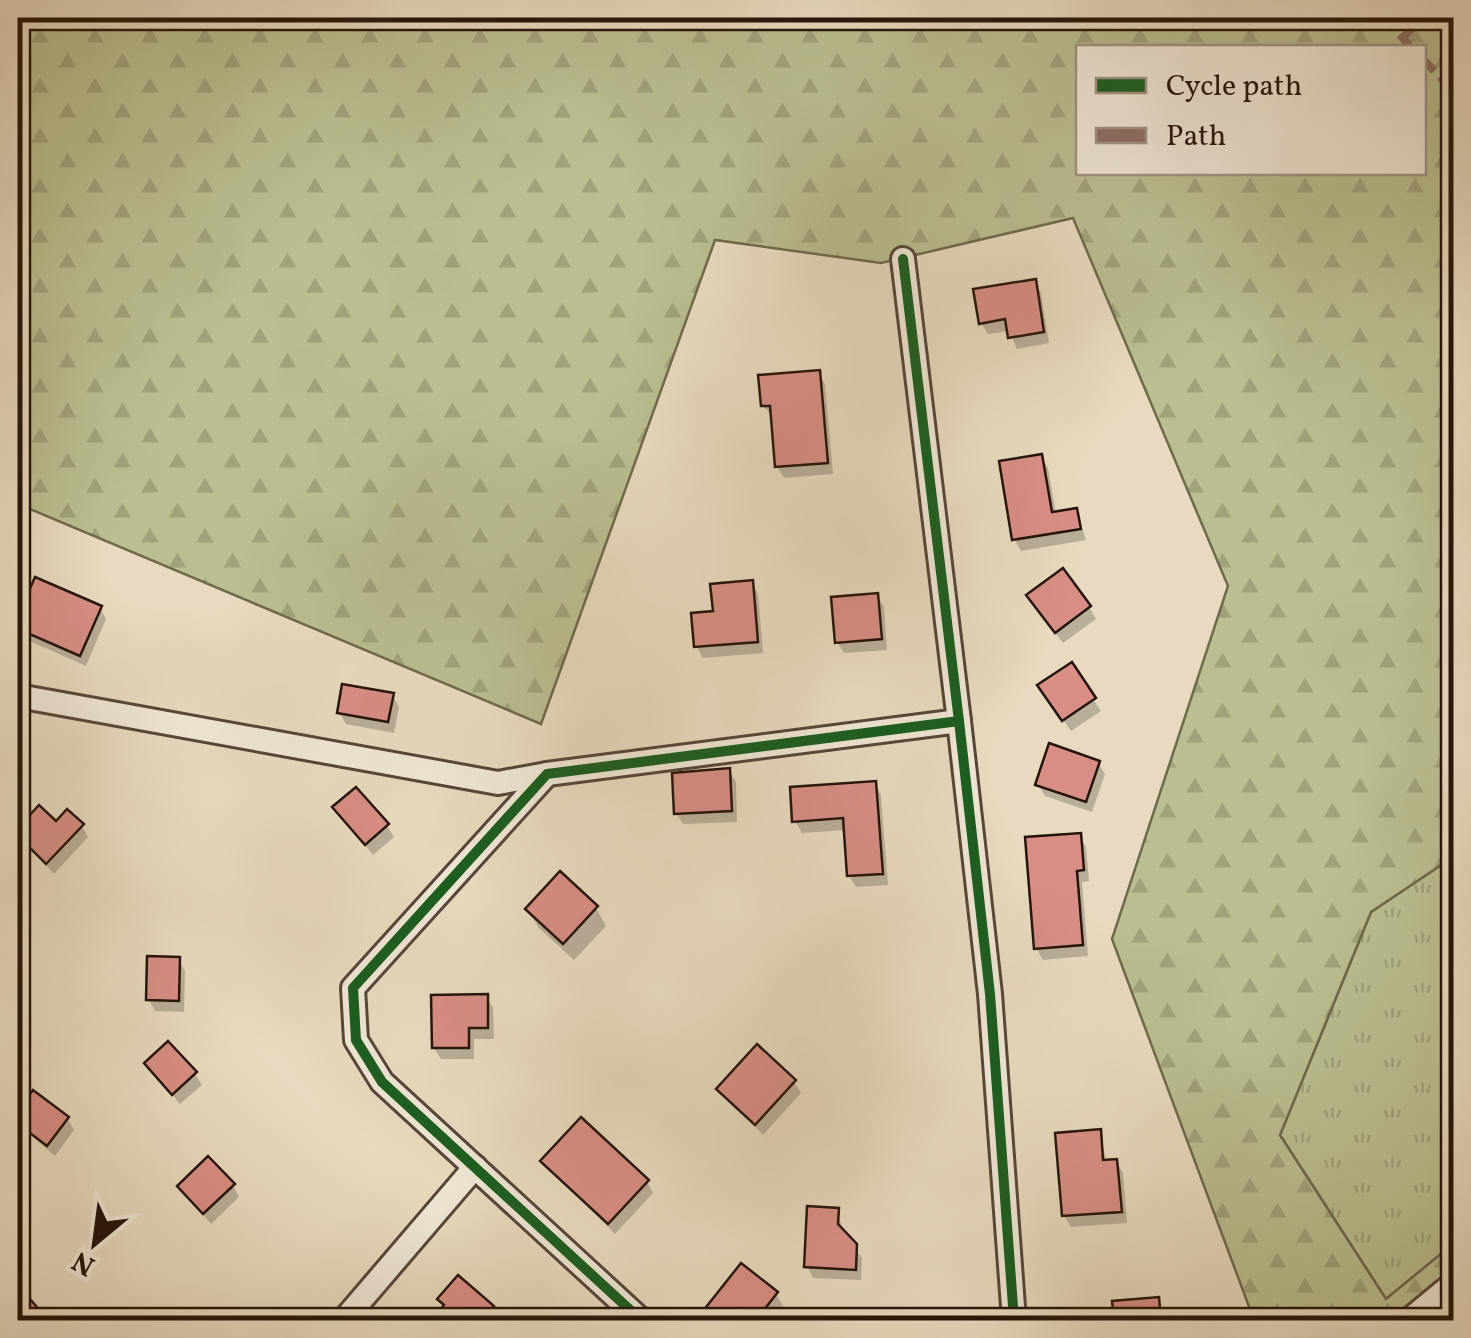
<svg xmlns="http://www.w3.org/2000/svg" width="1471" height="1338" viewBox="0 0 1471 1338" font-family="Vollkorn,serif">
  <style>
    .grass { fill: url(#grass-tufts); stroke: #70694d; stroke-width: 2.5 }
    .forest { fill: url(#forest-firs); stroke: #70694d; stroke-width: 2.5; fill-rule: evenodd }
    .shadow { fill: #0003 }
    .building { fill: #d88e86; stroke: #25140a; stroke-width: 2.5 }
    .lines { fill: none; stroke-linecap: round; stroke-linejoin: round }
    .minor-casing { stroke: #564638; stroke-width: 28 }
    .minor { stroke: #f0e7d6; stroke-width: 22 }
    .quiet { stroke: #8d6e63; stroke-width: 8; stroke-dasharray: 15 8; stroke-linecap: butt }
    .cycleway-casing { stroke: #f0e7d6; stroke-width: 16 }
    .cycleway { stroke: #1b5e20; stroke-width: 10 }
  </style>
  <defs>
    <pattern id="grass-tufts" width="24" height="20" patternUnits="userSpaceOnUse" patternTransform="scale(2.5)"><rect width="24" height="20" fill="#babe90"/><path d="M3 7l-1-3M5 7V3M7 7l1-3M15 17l-1-3M17 17v-4M19 17l1-3" fill="none" stroke="#a0a27b"/></pattern>
    <pattern id="forest-firs" width="22" height="20" patternUnits="userSpaceOnUse" patternTransform="scale(2.5)"><rect width="22" height="20" fill="#babe90"/><path d="M5 1l3.5 6h-7zM16 11l3.5 6h-7z" fill="#a0a27b"/></pattern>
  </defs>
  <rect width="100%" height="100%" fill="#e8dac0"/>
  <filter id="stains"><feTurbulence type="fractalNoise" baseFrequency=".002" numOctaves="4"/><feColorMatrix values="0 0 0 0 .2 0 0 0 0 .09 0 0 0 0 .02 0 0 0 .5 -.17"/></filter>
  <radialGradient id="worn" r=".72"><stop offset=".6" stop-color="#630" stop-opacity="0"/><stop offset="1" stop-color="#630" stop-opacity=".3"/></radialGradient>
  <polygon class="grass" points="1453,857 1453,1244 1386,1299 1280,1135 1371,912"/>
  <path class="forest" d="M18,18H1453V857L1371,912L1280,1135L1386,1299L1453,1244V1320H1254L1112,939L1228,586L1073,218L881,263L715,240L541,724L18,504ZM1078,48H1424V172H1078Z"/>
  <g class="shadow">
    <polygon points="1034,282 1041,293 1049,343 1017,349 1009,331 988,334 981,323"/>
    <polygon points="818,372 825,384 833,474 784,478 777,466 773,417 763,406"/>
    <polygon points="1041,457 1048,468 1056,514 1076,511 1086,540 1021,551 1014,539"/>
    <polygon points="36,580 100,608 106,619 86,666 23,638 18,623"/>
    <polygon points="752,583 758,594 763,653 703,658 696,646 715,614"/>
    <polygon points="877,595 884,607 887,650 844,653 837,642"/>
    <polygon points="1036,607 1089,607 1096,619 1063,643"/>
    <polygon points="1071,665 1101,711 1071,731 1047,697"/>
    <polygon points="392,695 399,707 394,733 346,724 339,712"/>
    <polygon points="1098,763 1105,774 1092,812 1045,796 1038,784"/>
    <polygon points="729,771 736,782 737,822 683,824 676,813"/>
    <polygon points="875,783 881,795 888,885 856,887 849,876 846,830 802,833 795,821"/>
    <polygon points="335,808 387,826 394,837 373,855"/>
    <polygon points="39,809 56,825 82,826 88,837 54,874 18,835"/>
    <polygon points="1080,836 1086,847 1089,881 1082,882 1088,956 1043,960 1036,948"/>
    <polygon points="596,908 606,926 574,960 538,927 528,909"/>
    <polygon points="179,960 185,971 184,1012 155,1011 149,1000"/>
    <polygon points="486,996 493,1008 494,1039 474,1039 474,1059 441,1059 434,1048"/>
    <polygon points="147,1064 195,1074 202,1085 180,1104"/>
    <polygon points="794,1082 801,1093 763,1135 719,1089"/>
    <polygon points="34,1094 67,1118 74,1130 55,1156 18,1124 18,1116"/>
    <polygon points="1099,1132 1107,1162 1116,1161 1123,1173 1127,1223 1071,1227 1064,1216"/>
    <polygon points="543,1161 647,1182 653,1193 615,1234"/>
    <polygon points="233,1185 239,1197 211,1224 180,1187"/>
    <polygon points="837,1210 844,1234 862,1258 861,1280 813,1278 807,1266"/>
    <polygon points="776,1294 783,1306 771,1320 712,1320 706,1311"/>
    <polygon points="440,1299 492,1308 499,1319 435,1320 445,1308"/>
    <polygon points="1158,1300 1165,1320 1116,1320 1115,1304"/>
    <polygon points="180,1308 193,1320 168,1320"/>
  </g>
  <g class="building">
    <polygon points="1036,279 1044,332 1008,338 1005,319 979,324 973,289"/>
    <polygon points="820,370 828,463 775,467 770,406 761,406 758,375"/>
    <polygon points="1042,454 1052,512 1077,508 1081,529 1012,540 999,461"/>
    <polygon points="1063,568 1091,606 1055,633 1026,595"/>
    <polygon points="35,577 102,606 80,656 18,629 18,616"/>
    <polygon points="753,580 758,642 694,647 691,613 713,611 710,584"/>
    <polygon points="878,593 882,639 835,643 831,597"/>
    <polygon points="1072,662 1096,698 1062,721 1037,685"/>
    <polygon points="342,684 394,693 388,722 337,713"/>
    <polygon points="1049,743 1100,761 1086,802 1035,785"/>
    <polygon points="730,768 732,811 674,814 672,773"/>
    <polygon points="876,781 883,874 847,876 843,818 792,822 790,787"/>
    <polygon points="356,787 389,824 365,845 332,807"/>
    <polygon points="39,805 56,821 67,809 84,824 46,864 18,836 18,828"/>
    <polygon points="1081,833 1084,870 1077,871 1083,945 1034,949 1025,837"/>
    <polygon points="560,871 598,906 563,944 525,909"/>
    <polygon points="147,956 180,957 179,1001 146,1000"/>
    <polygon points="488,994 488,1028 469,1028 469,1048 432,1048 431,995"/>
    <polygon points="168,1041 197,1072 172,1095 144,1063"/>
    <polygon points="757,1044 796,1080 755,1125 716,1089"/>
    <polygon points="33,1090 69,1117 47,1146 18,1124 18,1111"/>
    <polygon points="581,1117 649,1180 608,1224 540,1161"/>
    <polygon points="1101,1129 1103,1160 1117,1159 1122,1212 1062,1216 1055,1133"/>
    <polygon points="208,1156 235,1184 203,1214 177,1186"/>
    <polygon points="807,1206 839,1208 838,1224 857,1244 856,1270 804,1267"/>
    <polygon points="741,1263 778,1292 756,1320 716,1320 703,1311"/>
    <polygon points="458,1275 494,1306 481,1320 431,1320 444,1305 437,1299"/>
    <polygon points="18,1285 48,1320 18,1320"/>
    <polygon points="1159,1297 1161,1320 1114,1320 1112,1301"/>
  </g>
  <g class="lines">
    <defs>
      <g id="minor">
        <polyline points="18,696 498,783 547,774"/>
        <polyline points="959,721 990,994 1014,1320"/>
        <polyline points="344,1320 475,1167"/>
        <polyline points="641,1320 382,1082 356,1040 353,988 547,774 959,721 903,259"/>
        <polyline points="1409,1320 1454,1283"/>
      </g>
    </defs>
    <use href="#minor" class="minor-casing"/>
    <use href="#minor" class="minor"/>
    <g class="quiet">
      <polyline points="1384,18 1412,48"/>
      <polyline points="1403,38 1421,18"/>
      <polyline points="1424,60 1454,92"/>
    </g>
    <defs>
      <g id="cycleway">
        <polyline points="959,721 990,994 1014,1320"/>
        <polyline points="641,1320 382,1082 356,1040 353,988 547,774 959,721 903,259"/>
      </g>
    </defs>
    <use href="#cycleway" class="cycleway-casing"/>
    <use href="#cycleway" class="cycleway"/>
  </g>
  <rect width="1471" height="1338" fill="none" stroke="#e8dac0" stroke-width="60"/>
  <rect x="20" y="20" width="1431" height="1298" fill="none" stroke="#25140a" stroke-width="5"/>
  <rect x="30" y="30" width="1411" height="1278" fill="none" stroke="#25140a" stroke-width="2.5"/>
  <rect x="1076" y="45" width="350" height="130" fill="#f0e7d6" stroke="#9f9384" stroke-width="2.5"/>
  <rect x="1096" y="78" width="50" height="15" fill="#1b5e20" stroke="#9f9384" stroke-width="2.5"/>
  <text x="1166" y="95" font-size="30" fill="#25140a">Cycle path</text>
  <rect x="1096" y="128" width="50" height="15" fill="#8d6e63" stroke="#9f9384" stroke-width="2.5"/>
  <text x="1166" y="145" font-size="30" fill="#25140a">Path</text>
  <g transform="translate(95 1243) rotate(209)" stroke="#f0e7d6" stroke-width="8" paint-order="stroke">
  <path d="M0-8L18 38L0 25L-18 38Z" fill="#25140a"/>
  <text y="-15" font-size="28" font-weight="bold" text-anchor="middle" fill="#25140a">N</text>
  </g>
  <rect width="100%" height="100%" filter="url(#stains)"/>
  <rect width="100%" height="100%" fill="url(#worn)"/>
</svg>
